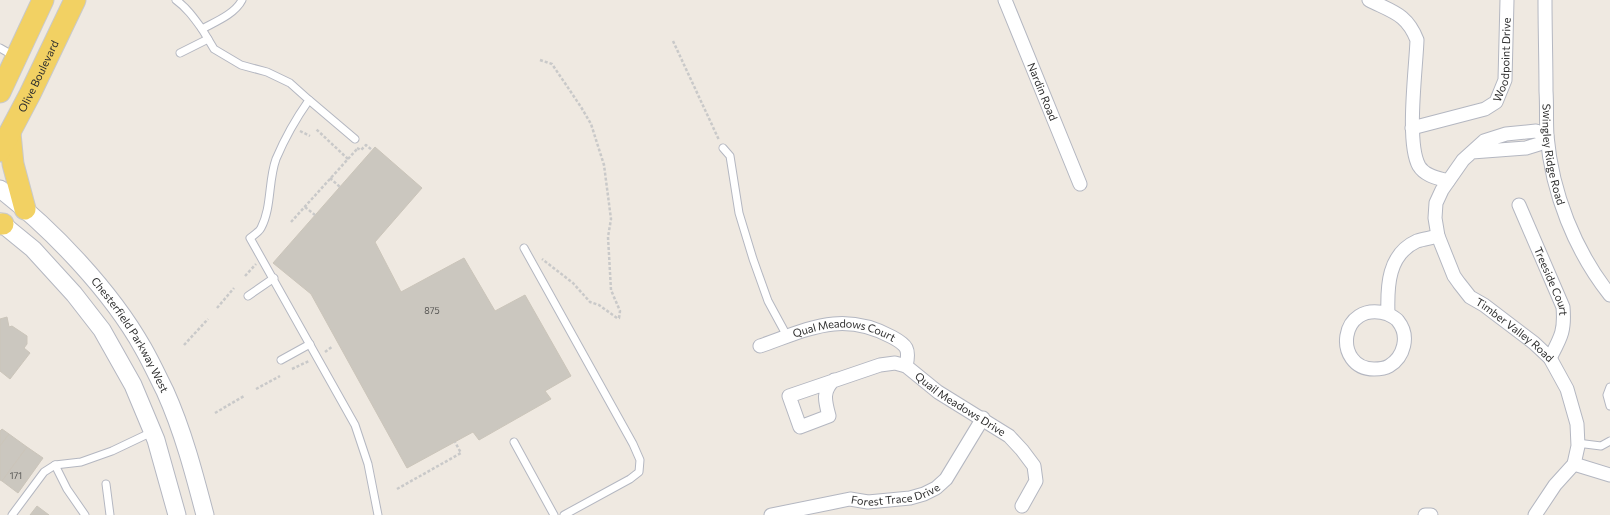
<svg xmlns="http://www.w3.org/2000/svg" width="1610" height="515" viewBox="0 0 1610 515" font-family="Commissioner,sans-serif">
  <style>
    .building { fill: #cbc7bf; stroke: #cbc5ba }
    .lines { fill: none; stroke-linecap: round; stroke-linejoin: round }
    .service-casing { stroke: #b4b7c1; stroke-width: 9 }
    .minor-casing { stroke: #b4b7c1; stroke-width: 15 }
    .tertiary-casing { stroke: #b4b7c1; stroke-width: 19 }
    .primary-casing { stroke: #c9c9c9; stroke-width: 23 }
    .path { stroke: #c9c9c9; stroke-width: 2.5; stroke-dasharray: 3 2; stroke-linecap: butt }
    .service { stroke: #fff; stroke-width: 7 }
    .minor { stroke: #fff; stroke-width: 13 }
    .tertiary { stroke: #fff; stroke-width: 17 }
    .primary { stroke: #f2d163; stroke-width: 21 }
    .labels { text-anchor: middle; stroke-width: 3.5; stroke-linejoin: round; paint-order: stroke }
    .number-label { font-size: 9px; fill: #555452 }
    .street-label { font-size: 11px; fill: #2e2e2e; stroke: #fff }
  </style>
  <rect width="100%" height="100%" fill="#efe9e1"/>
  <g class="building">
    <polygon points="375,147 422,188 375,242 401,292 464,258 495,311 525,295 571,376 545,391 551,399 479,440 473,432 407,468 311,294 273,263"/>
    <polygon points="7,317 9,327 12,326 27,336 27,344 24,348 30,353 10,379 0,371 0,319"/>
    <polygon points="2,429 9,434 0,446 0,431"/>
    <polygon points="9,434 27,447 2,481 0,480 0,446"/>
    <polygon points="27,447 43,458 18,493 2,481"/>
    <polygon points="37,506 49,515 30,515"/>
  </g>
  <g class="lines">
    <defs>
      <g id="service">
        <path d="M176,0C187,8 194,18 202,29C215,22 235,14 242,0"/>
        <path d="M202,29L214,49L241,65L267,72L290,83L309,100C297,117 284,140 276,159C268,181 272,207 261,228C259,232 254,235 250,238L355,425L368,464L378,515"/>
        <polyline points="0,48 14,56"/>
        <polyline points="180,53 208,39"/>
        <polyline points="309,100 355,139"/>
        <polyline points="723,148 730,156 739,213 753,259 768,301 787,336"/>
        <polyline points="524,248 633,444 640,460 639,472 630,479 564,515"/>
        <polyline points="248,296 274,278"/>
        <polyline points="281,360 310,344"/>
        <polyline points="1610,387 1607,395 1610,406"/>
        <polyline points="514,442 554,515"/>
        <polyline points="1577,443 1601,446 1610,441"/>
        <polyline points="55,465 67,489 85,515"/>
        <polyline points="106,484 110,515"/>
        <polyline points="12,515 44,472 55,465 81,462 112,451 152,432"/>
      </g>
      <g id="minor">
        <path id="s1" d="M1005,0L1080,184"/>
        <path d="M1369,0C1393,12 1407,14 1417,40C1416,69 1406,143 1419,166C1425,176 1438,178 1448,181"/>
        <path id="s2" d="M1545,0C1545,30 1546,61 1546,91C1547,106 1546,121 1547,136C1552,193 1575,251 1610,295"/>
        <path id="s3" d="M1412,128L1485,109L1496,102L1505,80L1507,0"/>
        <path id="s4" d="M1472,152L1526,148L1539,144L1547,136L1536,131L1506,134L1484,141L1463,160L1442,190L1436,203L1435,218L1438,236L1454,276L1459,283L1470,297L1484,305L1534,343L1550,358L1567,389L1577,424L1578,446L1574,464L1555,485L1535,515"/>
        <path id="s5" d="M1519,205L1563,307C1565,331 1561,337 1550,358"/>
        <path d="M1388,314C1338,299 1333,369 1374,369C1379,369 1384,369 1389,366C1404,357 1410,336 1398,321C1396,318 1391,316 1388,314C1387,286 1388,254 1417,241C1423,239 1431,238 1438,236"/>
        <path id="s6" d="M760,346C809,329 842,310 892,337C907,345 910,349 906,366"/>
        <path id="s7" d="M834,380C822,391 825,401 829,416L800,427L789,396L880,365L895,363L906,366L938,392L1009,436L1022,450L1034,466L1036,481L1022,506"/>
        <polyline points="1574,464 1610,475"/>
        <path id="s8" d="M771,515L850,499L868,502L910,498L924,494L936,488L946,479L983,418"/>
        <polyline points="1425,515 1431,515"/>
      </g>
      <g id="tertiary">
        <path id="s9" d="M0,189C52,229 111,291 143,348C151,362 158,377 165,391C183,431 194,473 205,515"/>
        <polyline points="0,222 33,249 74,294 102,330 133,385 156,440 177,515"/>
      </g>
      <g id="primary">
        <polyline points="0,92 43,0"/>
        <polyline points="10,133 13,164 25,209"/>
        <path id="s10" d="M0,151L30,94L75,0"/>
        <polyline points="0,224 3,224"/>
      </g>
    </defs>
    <use href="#service" class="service-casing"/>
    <use href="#minor" class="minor-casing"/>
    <use href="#tertiary" class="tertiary-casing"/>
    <use href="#primary" class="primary-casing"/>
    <g class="path">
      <polyline points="673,41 719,140"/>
      <polyline points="540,60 552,64 581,107 591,124 604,165 611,219 608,237 611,290 620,311 619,318 617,318 599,305 590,302 573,283 542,259"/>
      <polyline points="300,131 310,136"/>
      <polyline points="357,148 361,150 366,145 372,150"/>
      <polyline points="348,159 357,149"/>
      <polyline points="330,178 340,187"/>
      <polyline points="305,207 315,215"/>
      <polyline points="291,222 348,159 316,129"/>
      <polyline points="245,276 256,264"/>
      <polyline points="217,308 234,288"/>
      <polyline points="184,345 208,319"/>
      <polyline points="325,352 333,346"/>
      <polyline points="292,369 309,361"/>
      <polyline points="256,389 280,376"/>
      <polyline points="215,413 244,396"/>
      <polyline points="397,489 461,453 455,442"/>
    </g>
    <use href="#service" class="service"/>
    <use href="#minor" class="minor"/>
    <use href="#tertiary" class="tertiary"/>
    <use href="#primary" class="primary"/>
  </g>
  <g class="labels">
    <g class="number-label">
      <text x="432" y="314">875</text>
      <text x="16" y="479">171</text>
    </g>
    <g class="street-label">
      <text dy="4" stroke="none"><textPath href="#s3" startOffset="132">Woodpoint Drive</textPath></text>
      <text dy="4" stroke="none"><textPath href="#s10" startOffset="84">Olive Boulevard</textPath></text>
      <text dy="4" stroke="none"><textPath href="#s1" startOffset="99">Nardin Road</textPath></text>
      <text dy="4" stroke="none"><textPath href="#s2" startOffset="155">Swingley Ridge Road</textPath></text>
      <text dy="4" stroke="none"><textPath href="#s5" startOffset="83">Treeside Court</textPath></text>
      <text dy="4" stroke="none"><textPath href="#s4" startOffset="382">Timber Valley Road</textPath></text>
      <text dy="4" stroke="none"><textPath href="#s9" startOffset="197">Chesterfield Parkway West</textPath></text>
      <text dy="4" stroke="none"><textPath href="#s6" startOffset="88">Qual Meadows Court</textPath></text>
      <text dy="4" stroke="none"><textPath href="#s7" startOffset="292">Quail Meadows Drive</textPath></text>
      <text dy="4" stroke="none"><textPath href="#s8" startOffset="127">Forest Trace Drive</textPath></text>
    </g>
  </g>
</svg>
